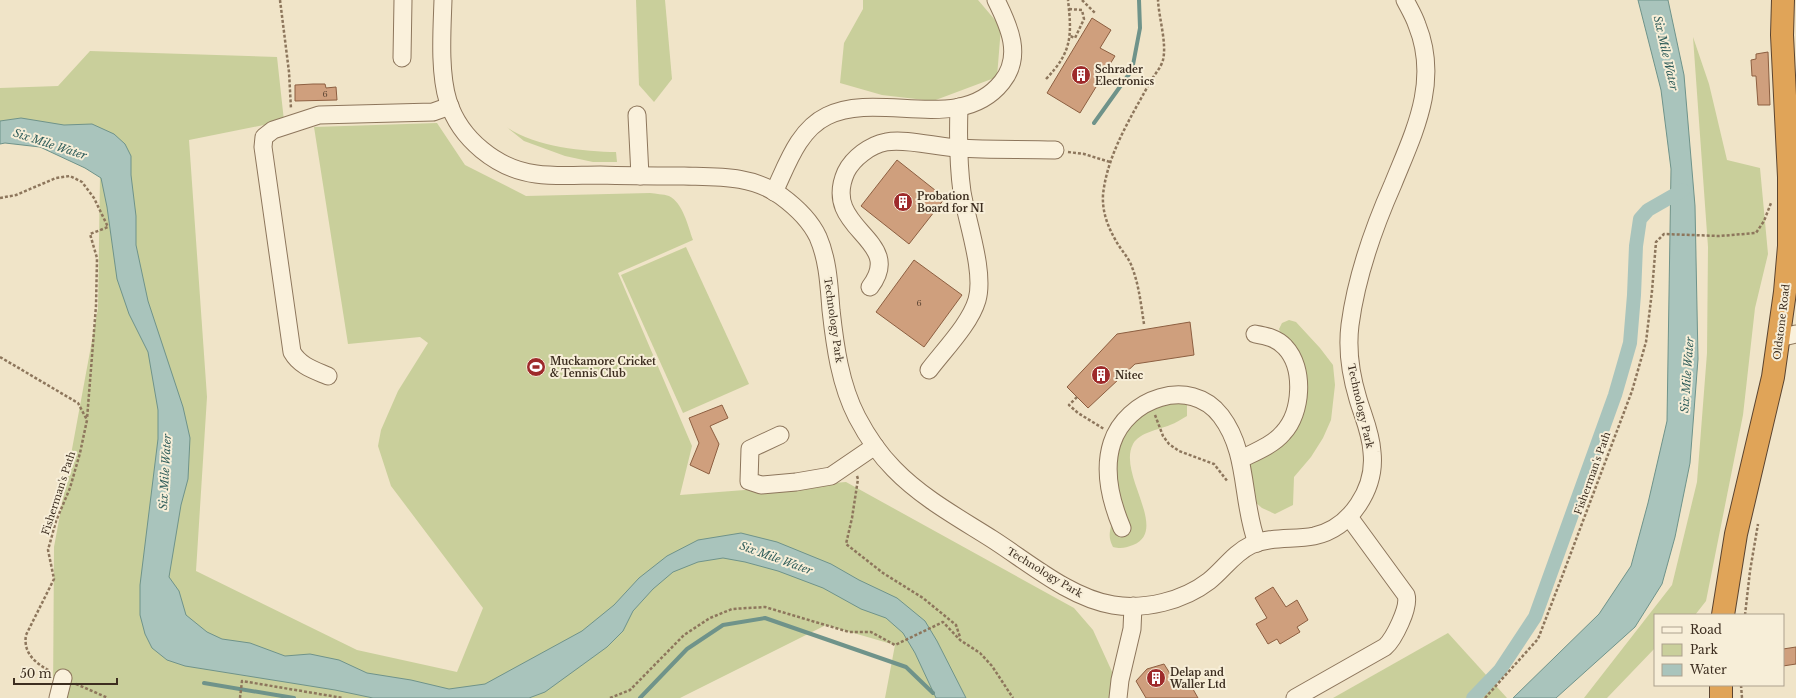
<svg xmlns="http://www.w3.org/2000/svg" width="1796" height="698" viewBox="0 0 1796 698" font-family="'Libre Baskerville',serif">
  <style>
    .green { fill: #c9cf9b }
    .water { fill: #a9c4bc; stroke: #6f938a }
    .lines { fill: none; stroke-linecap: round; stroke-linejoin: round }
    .stream { stroke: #6f938a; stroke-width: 4 }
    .canal { stroke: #a9c4bc; stroke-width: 14 }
    .building { fill: #cf9f7d; stroke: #8d5f41 }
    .minor-casing { stroke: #8d765c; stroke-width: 19 }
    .highway-casing { stroke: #5b4430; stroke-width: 24 }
    .path { stroke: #8d765c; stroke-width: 2.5; stroke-dasharray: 3 2; stroke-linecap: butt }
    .minor { stroke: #faf1dc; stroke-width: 17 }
    .highway { stroke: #e0a458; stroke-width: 22 }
    .labels { text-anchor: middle; stroke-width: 4; stroke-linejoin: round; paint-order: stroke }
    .number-label { font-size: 8px; fill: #624a37 }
    .poi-label { font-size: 10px; font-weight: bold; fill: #3d2e20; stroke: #f7eed8; text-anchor: start }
    .street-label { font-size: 10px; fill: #3d2e20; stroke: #f7eed8 }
    .water-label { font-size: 11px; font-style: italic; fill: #2f5d5a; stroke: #f7eed8 }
  </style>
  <rect width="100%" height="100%" fill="#f0e4c8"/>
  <g class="green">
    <polygon points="636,0 665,0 672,79 654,102 639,85"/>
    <polygon points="863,0 978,0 1001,27 997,77 933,101 882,95 840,83 844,43 863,9"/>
    <polygon points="1693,37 1709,84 1727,160 1760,168 1768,254 1755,308 1743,415 1706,601 1695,615 1655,615 1655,648 1607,698 1584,698 1672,585 1697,482 1707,353 1708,247"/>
    <path d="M90,51L277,57L284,121L189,140L207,397L196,571L357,650L457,672L483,608L391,486L378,446L381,430L398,391L428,343L420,337L348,344L314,127L437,123L465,165L526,196L650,193C656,194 663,194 669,196C683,203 688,226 693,240L618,273L692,446L680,495L846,482L1074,608L1093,630L1124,698H885L895,645L826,625L680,698H53L54,547L98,308L100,176L92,157L0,136V88L58,86Z"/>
    <path d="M504,125C529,146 584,152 616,152L617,162H593L565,156L524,141Z"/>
    <polygon points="686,247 749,384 683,413 621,275"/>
    <polygon points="1289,320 1296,322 1320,348 1333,365 1335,385 1331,420 1323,438 1311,457 1294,477 1293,505 1275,514 1262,508 1248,496 1249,457 1294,408 1286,347 1279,329 1282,323"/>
    <path d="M1175,401L1187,403V416C1181,419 1176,423 1170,425C1158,430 1140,432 1133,444C1117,474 1170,530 1133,545C1125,548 1121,549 1113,547C1109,539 1109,535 1111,526L1121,521L1123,508L1116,480L1117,447L1123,431L1144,412Z"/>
    <polygon points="1448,633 1507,698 1333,698"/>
  </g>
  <g class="water">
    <polygon points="1638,0 1668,0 1684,75 1695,206 1698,359 1690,463 1675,537 1662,584 1635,627 1556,698 1513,698 1599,614 1631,566 1648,503 1667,421 1671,169 1661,90"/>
    <polygon points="21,118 64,125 92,124 114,134 125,144 131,156 131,175 136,216 136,245 148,301 183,407 190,438 188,479 181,505 169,577 179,591 186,615 207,632 222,639 250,643 285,656 310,654 339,660 367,673 411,680 449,689 485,684 582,631 614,605 639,578 667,556 698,540 741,533 777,542 831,564 859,580 897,598 925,621 937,641 966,698 936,698 915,653 903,633 886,618 861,609 823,588 778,571 745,562 723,558 698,562 673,572 653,589 633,611 623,631 607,647 545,692 529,698 373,698 335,690 185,666 167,660 152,648 145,634 140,615 140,585 158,439 158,410 148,352 129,314 117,279 107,207 101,178 85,168 40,147 5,143 0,144 0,121"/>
  </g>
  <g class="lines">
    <g class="stream">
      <polyline points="1094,123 1132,70 1140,28 1139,0"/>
      <polyline points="204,683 294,698"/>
      <polyline points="640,698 687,649 723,625 765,618 906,667 933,693"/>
    </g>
    <polyline class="canal" points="1473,698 1500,670 1535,617 1615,395 1630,343 1634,295 1636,246 1640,219 1648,210 1683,190"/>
  </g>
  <g class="building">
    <polygon points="1092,18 1111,30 1100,48 1115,56 1080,113 1047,93"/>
    <polygon points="1768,52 1770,105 1758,105 1756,76 1752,76 1751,60 1756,59 1756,54"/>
    <polygon points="313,84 325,84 326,88 336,87 337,100 295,101 295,85"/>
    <polygon points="897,160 945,198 909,244 861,206"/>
    <polygon points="914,260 962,295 924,347 876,312"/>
    <polygon points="1190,322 1194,355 1135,364 1088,408 1067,387 1117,334"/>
    <polygon points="722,405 728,418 710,426 719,444 709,474 690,465 699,443 689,418"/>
    <polygon points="1273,587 1286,607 1297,600 1308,620 1297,627 1300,632 1280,644 1277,639 1268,644 1256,624 1267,618 1255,598"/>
    <polygon points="1796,647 1796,664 1783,666 1783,649"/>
    <polygon points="1164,664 1179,688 1189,682 1198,698 1146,698 1136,681 1147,669"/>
  </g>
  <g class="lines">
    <defs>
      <g id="minor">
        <path d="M443,0C442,30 439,72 448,101C460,139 497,169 536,174C557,177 579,175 600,175C628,176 656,176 684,176C718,177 752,175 781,196C796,207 810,220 818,237C828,260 829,285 831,310C835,346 840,384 857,417C867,436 879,454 894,469C922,498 959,518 992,539C1028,562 1070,598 1113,605C1145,610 1183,601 1209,581C1223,570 1234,553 1251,545C1271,536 1293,540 1314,536C1351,528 1376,488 1372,452C1371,433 1363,416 1358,399C1351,376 1347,349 1350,325C1356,279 1374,227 1393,184C1414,132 1440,82 1417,25C1414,16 1409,8 1405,0"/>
        <polyline points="402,58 403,0"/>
        <polyline points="637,115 640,176"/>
        <path d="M774,192C787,165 798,130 827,116C879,90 960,135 1002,82C1023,56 1009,26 996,0"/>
        <path d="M870,287C907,239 820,230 846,172C853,158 870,145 886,142C905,138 937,147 958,148C990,150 1023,149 1055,150"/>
        <polyline points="1779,338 1796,334"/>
        <path d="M929,370C944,350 970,324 977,300C985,272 967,222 962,192C958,163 958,137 959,107"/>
        <path d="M328,376C314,370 300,366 292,352L263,147L264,137L273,130L319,115L433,112L450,106"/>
        <polyline points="780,435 750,449 749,481 761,485 796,482 831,476 875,446"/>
        <path d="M1241,459C1255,452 1273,445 1283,433C1302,413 1305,368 1285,347C1277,338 1266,336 1255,334"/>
        <path d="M1122,528C1111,502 1103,471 1112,443C1126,399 1190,375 1221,416C1249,453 1241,501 1257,543"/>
        <polyline points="58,698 63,678"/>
        <polyline points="1118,698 1120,680 1132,629 1133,606"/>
        <path d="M1295,698L1385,647C1394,639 1410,607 1406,595L1349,517"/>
      </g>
      <g id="highway">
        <polyline points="1723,615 1736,534 1773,377 1785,292 1789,246 1789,177 1782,35 1783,0"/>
        <polyline points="1721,685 1721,698"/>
      </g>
    </defs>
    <use href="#minor" class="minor-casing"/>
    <use href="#highway" class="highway-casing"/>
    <g class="path">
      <polyline points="280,0 289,72 291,109"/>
      <polyline points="1082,0 1095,13"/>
      <polyline points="1069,9 1082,10 1084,19 1075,38 1070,36"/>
      <path d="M1046,79C1072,52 1072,36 1068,0"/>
      <polyline points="1068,152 1084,154 1110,162"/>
      <polyline points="0,198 16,195 56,178 70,176 82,182 94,198 108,227 90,234 97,258 96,306 87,419"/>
      <path d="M1144,324C1141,305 1139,285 1132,267C1129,258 1121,250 1116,241C1108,227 1102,212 1103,195C1107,155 1130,119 1149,84C1153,76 1161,68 1163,60C1167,43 1159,19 1158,0"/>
      <path d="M0,357L78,403L87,420L80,453L70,488L56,521L48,550L54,579L26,635C23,653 35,663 50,671"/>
      <polyline points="1077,397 1069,405 1078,413 1104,429"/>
      <polyline points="1155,415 1163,436 1169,444 1179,451 1214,464 1228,482"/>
      <polyline points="857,476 858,479 852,518 846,544 883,573 923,598 956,625 960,637"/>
      <polyline points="1745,615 1750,571 1758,524"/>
      <polyline points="76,684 108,698"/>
      <polyline points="1741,685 1742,698"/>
      <polyline points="240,698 242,681 343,698"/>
      <polyline points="610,698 630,690 684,635 710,618 732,609 765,607 849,632 871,632 895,645 943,622 960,640 980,653 992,666 1013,698"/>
      <polyline points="1485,698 1538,639 1563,574 1632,391 1646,342 1652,291 1656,242 1664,234 1719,236 1756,233 1764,221 1771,203"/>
    </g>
    <use href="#minor" class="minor"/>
    <use href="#highway" class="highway"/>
  </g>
  <defs>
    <symbol id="building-disc" viewBox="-11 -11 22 22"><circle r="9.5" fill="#9e2a2b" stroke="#f7eed8"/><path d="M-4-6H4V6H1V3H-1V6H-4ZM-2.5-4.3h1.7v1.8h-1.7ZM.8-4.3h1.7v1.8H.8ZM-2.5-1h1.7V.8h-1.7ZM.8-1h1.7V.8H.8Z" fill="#fff"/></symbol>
    <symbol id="stadium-disc" viewBox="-11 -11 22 22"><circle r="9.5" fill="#9e2a2b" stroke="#f7eed8"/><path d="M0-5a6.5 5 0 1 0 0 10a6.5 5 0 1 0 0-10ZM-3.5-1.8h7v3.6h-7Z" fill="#fff"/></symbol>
  </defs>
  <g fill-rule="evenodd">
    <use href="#building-disc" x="1070" y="64" width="22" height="22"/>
    <use href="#building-disc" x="892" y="191" width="22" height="22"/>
    <use href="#stadium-disc" x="525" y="356" width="22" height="22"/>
    <use href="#building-disc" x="1090" y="364" width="22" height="22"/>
    <use href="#building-disc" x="1145" y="667" width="22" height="22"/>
  </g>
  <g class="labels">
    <g class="number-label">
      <text x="325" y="97">6</text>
      <text x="919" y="306">6</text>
    </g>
    <g class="poi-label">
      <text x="1095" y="73">Schrader<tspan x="1095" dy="12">Electronics</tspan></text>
      <text x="917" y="200">Probation<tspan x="917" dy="12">Board for NI</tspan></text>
      <text x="550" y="365">Muckamore Cricket<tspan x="550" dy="12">&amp; Tennis Club</tspan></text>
      <text x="1115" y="379">Nitec</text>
      <text x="1170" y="676">Delap and<tspan x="1170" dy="12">Waller Ltd</tspan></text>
    </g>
    <g class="street-label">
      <text transform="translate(834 320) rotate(82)" y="4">Technology Park</text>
      <text transform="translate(1781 322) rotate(-83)" y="4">Oldstone Road</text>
      <text transform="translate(1361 406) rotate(77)" y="4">Technology Park</text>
      <text transform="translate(1592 473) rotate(-70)" y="4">Fisherman's Path</text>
      <text transform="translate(58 493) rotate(-72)" y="4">Fisherman's Path</text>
      <text transform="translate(1045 572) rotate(31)" y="4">Technology Park</text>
    </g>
    <g class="water-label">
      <text transform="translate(1666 53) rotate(77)" y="4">Six Mile Water</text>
      <text transform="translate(50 144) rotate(18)" y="4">Six Mile Water</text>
      <text transform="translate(1687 375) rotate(-86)" y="4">Six Mile Water</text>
      <text transform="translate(165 472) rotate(-87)" y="4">Six Mile Water</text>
      <text transform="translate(776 558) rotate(20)" y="4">Six Mile Water</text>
    </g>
  </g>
  <rect x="1654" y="614" width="130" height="72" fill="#f7eed8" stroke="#ada18e"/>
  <rect x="1662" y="627" width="20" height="6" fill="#faf1dc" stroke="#ada18e"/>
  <text x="1690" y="634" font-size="12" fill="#3d2e20">Road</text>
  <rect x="1662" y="644" width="20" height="12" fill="#c9cf9b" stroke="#ada18e"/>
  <text x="1690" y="654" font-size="12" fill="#3d2e20">Park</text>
  <rect x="1662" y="664" width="20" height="12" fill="#a9c4bc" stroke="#ada18e"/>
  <text x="1690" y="674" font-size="12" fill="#3d2e20">Water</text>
  <path d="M14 678v6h103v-6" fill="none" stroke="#3d2e20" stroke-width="2"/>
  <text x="20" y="678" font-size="12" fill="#3d2e20" stroke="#f7eed8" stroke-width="3" paint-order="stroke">50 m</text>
</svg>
